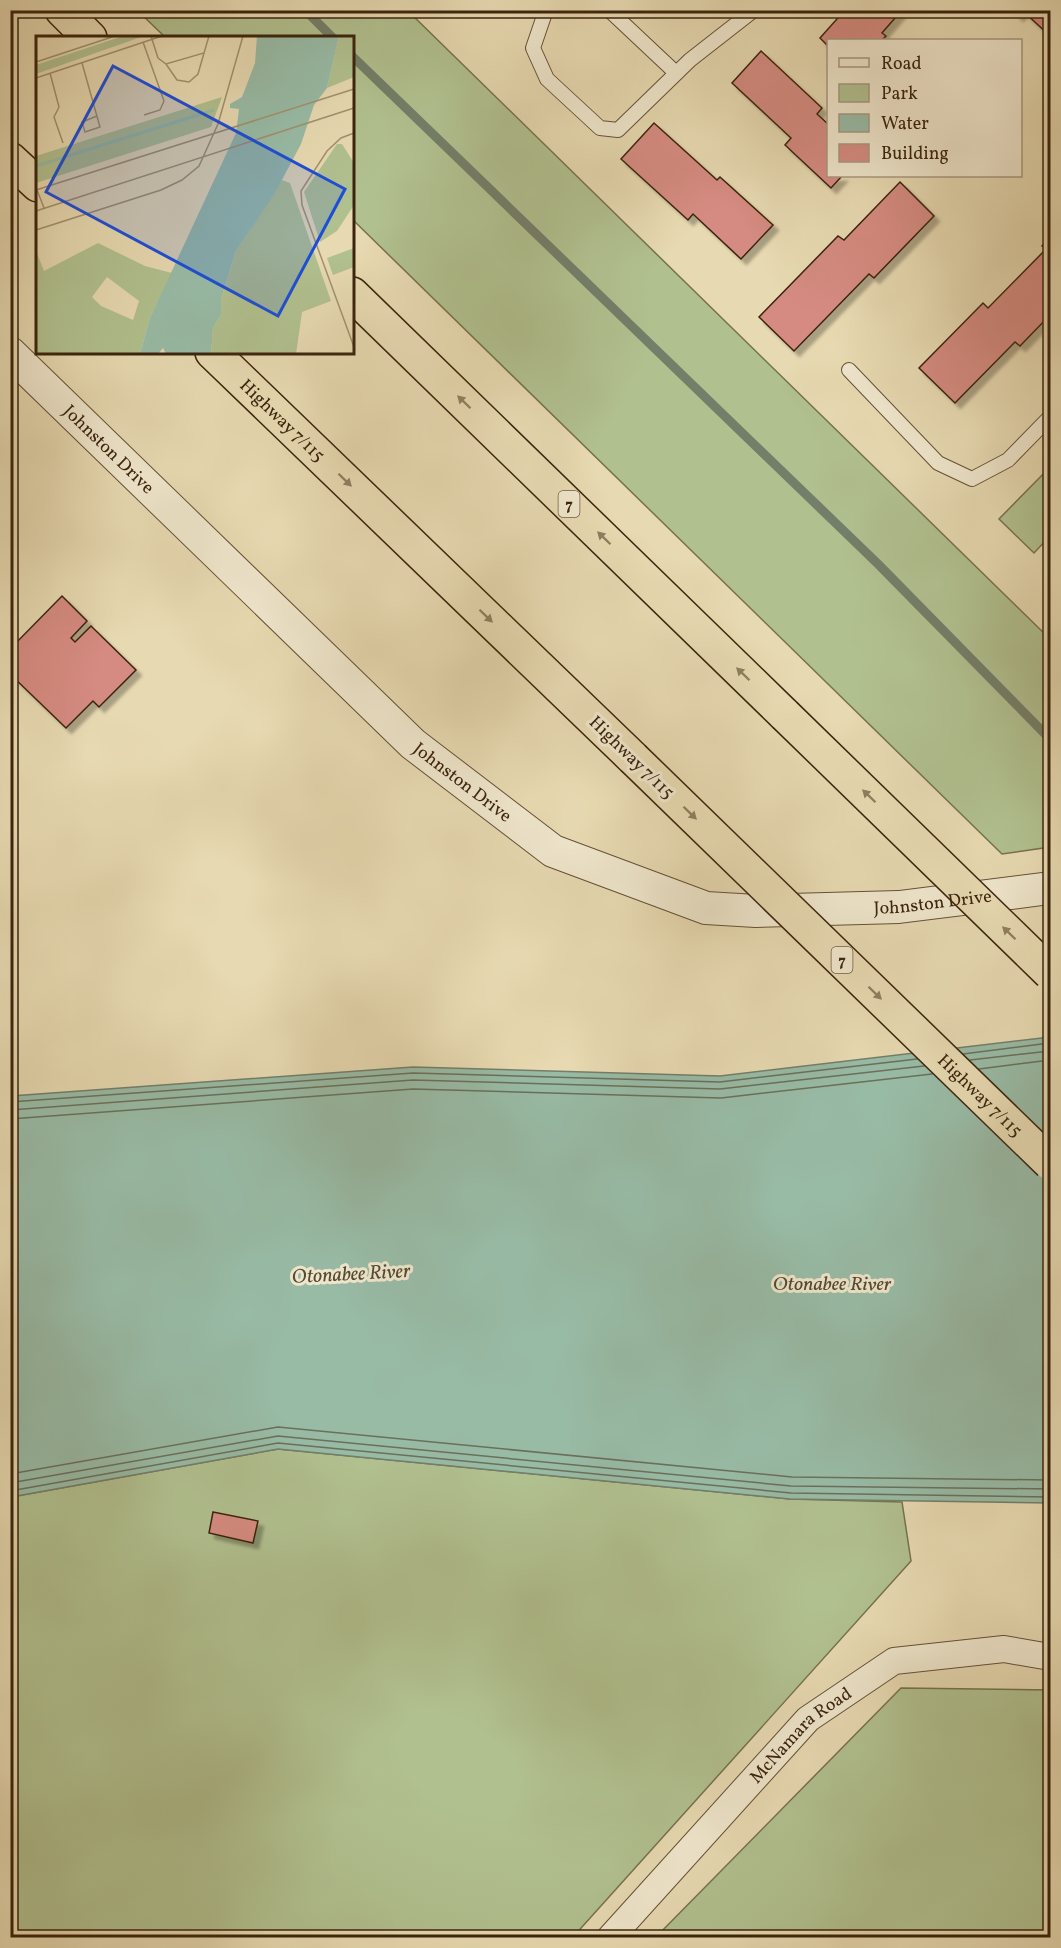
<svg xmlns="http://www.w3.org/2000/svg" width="1061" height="1948" viewBox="0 0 1061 1948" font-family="Vollkorn,serif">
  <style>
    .green { fill: #b1c08f; stroke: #76724e; stroke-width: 1.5 }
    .water { fill: #98bba6; stroke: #737f69; stroke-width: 1.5 }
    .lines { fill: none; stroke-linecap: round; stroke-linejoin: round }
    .shore { stroke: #6a705a; stroke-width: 1.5 }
    .stream { stroke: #737f69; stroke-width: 9 }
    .building { fill: #d58b81; stroke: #3b240d; stroke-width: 1.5; filter: url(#shadow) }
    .service-casing { stroke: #665136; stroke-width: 16 }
    .minor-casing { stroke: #665136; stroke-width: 28 }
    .tertiary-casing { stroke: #665136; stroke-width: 34 }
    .motorway-casing { stroke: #3b240d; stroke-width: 36 }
    .service { stroke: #efe6cc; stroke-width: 14 }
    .minor { stroke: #efe6cc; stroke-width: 26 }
    .tertiary { stroke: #efe6cc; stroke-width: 32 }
    .motorway { stroke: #e7d9b1; stroke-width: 33 }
    .motorway-bridge-casing { stroke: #3b240d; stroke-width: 36; stroke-linecap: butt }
    .motorway-bridge { stroke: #e7d9b1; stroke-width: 33 }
    .oneway { fill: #917e5f }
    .labels { text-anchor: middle; stroke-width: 6; stroke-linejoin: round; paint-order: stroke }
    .shield { fill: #efe6cc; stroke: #715e46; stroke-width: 1.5 }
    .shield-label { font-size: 16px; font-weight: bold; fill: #3b240d }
    .street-label { font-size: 18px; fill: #3b240d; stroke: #efe6cc }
    .water-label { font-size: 20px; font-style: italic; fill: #524a33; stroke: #efe6cc }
    .inset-river { fill: none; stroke: #98bba6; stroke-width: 3 }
    .inset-road { fill: none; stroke: #a2916f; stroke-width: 1.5 }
    .view { fill: #1d4ed8; fill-opacity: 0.15; stroke: #1d4ed8; stroke-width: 3 }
    .inset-edge { fill: none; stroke: #3b240d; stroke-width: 3 }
  </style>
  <defs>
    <filter id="shadow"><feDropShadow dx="5.5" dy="5.5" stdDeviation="1.5" flood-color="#0004"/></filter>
  </defs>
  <rect width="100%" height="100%" fill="#e7d9b1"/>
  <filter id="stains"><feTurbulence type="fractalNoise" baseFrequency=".00333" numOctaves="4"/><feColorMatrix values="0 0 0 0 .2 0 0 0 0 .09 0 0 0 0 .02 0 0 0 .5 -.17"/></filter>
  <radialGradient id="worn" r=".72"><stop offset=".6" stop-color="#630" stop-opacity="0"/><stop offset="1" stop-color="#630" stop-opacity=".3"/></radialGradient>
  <g class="green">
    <polygon points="138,11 408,11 1050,639 1050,847 1002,854 353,220 352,38 165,37"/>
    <polygon points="1050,467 1050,536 1034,553 999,519"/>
    <polygon points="278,1449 790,1499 902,1502 911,1561 573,1937 11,1938 11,1497"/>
    <polygon points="901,1688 1050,1690 1050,1937 656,1937"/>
  </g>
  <polygon class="water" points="1050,1037 1050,1503 790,1499 278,1449 11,1497 11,1096 413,1067 720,1076"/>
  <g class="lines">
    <g class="shore">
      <polyline points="963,1054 1050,1043"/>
      <polyline points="970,1060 1050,1051"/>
      <polyline points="979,1069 1050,1060"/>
      <polyline points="10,1102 413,1073 720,1082 917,1059"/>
      <polyline points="10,1110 413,1080 720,1089 924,1066"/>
      <polyline points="10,1119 413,1089 721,1098 932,1074"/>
      <polyline points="10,1474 278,1427 792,1477 1050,1480"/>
      <polyline points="10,1483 278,1436 791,1486 1050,1489"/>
      <polyline points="10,1491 278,1443 791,1493 1050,1497"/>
    </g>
    <g class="stream">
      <polyline points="305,10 333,38"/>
      <polyline points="352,56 878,564 1050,739"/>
    </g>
  </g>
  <g class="building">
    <polygon points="845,10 902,10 882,33 886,36 882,40 828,40 828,46 820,38"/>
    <polygon points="1012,10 1050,10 1050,36 1023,11 1018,16"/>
    <polygon points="761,51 822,108 817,114 828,124 828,176 842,176 831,188 785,145 791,138 732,83"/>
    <polygon points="654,123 717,180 720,177 773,225 741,259 693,214 688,220 621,159"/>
    <polygon points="900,182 934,216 874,278 869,274 794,351 759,317 838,236 844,240"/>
    <polygon points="1050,237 1050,315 1020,346 1015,342 955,403 919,368 983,303 988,308 1046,249 1042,246"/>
    <polygon points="62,596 87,621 71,638 75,642 91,626 136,670 99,707 93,701 66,728 10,674 10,649"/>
    <polygon points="213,1512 258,1521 253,1543 209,1533"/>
  </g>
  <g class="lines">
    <defs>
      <g id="service">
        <polyline points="546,10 533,48 547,79 600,128 618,130 690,60 754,10"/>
        <polyline points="609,10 676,73"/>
        <polyline points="849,370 938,463 972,479 1008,460 1050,417"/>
      </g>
      <g id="minor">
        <path id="s1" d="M610,1938L808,1719L894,1661L1004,1649L1050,1657"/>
      </g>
      <g id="tertiary">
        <path id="s2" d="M10,353L413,744L553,851L706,908L756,911L899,907L1050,888"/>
      </g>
      <g id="motorway">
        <polyline points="62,10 90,38"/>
        <polyline points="10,159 38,185"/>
        <polyline points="352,294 785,715"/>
        <path id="s3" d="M212,352L633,758"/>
      </g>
    </defs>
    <use href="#service" class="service-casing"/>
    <use href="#minor" class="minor-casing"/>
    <use href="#tertiary" class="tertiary-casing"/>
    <use href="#motorway" class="motorway-casing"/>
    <use href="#service" class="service"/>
    <use href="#minor" class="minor"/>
    <use href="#tertiary" class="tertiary"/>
    <use href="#motorway" class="motorway"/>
    <defs>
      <g id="motorway-bridge">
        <polyline points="785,715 1050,973"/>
        <path id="s4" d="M633,758L1050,1163"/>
      </g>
    </defs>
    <use href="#motorway-bridge" class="motorway-bridge-casing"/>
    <use href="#motorway-bridge" class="motorway-bridge"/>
  </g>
  <defs><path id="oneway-solid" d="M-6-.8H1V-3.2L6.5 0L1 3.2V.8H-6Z" transform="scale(1.5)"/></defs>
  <g class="oneway">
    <use href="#oneway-solid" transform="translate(464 402) rotate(-136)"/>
    <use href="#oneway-solid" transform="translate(345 480) rotate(44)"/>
    <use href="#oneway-solid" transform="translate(604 538) rotate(-136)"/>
    <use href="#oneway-solid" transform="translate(486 616) rotate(44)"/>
    <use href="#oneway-solid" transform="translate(743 674) rotate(-136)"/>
    <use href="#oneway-solid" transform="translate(869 796) rotate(-136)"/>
    <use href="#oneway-solid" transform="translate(690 813) rotate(44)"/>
    <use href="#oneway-solid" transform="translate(1009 933) rotate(-136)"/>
    <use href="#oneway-solid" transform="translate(875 993) rotate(44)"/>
  </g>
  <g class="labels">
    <g class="shield">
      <rect x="558.5" y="491" width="21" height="26" rx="4.5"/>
      <rect x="831.5" y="947" width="21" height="26" rx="4.5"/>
    </g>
    <g class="shield-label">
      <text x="569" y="510">7</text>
      <text x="842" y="966">7</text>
    </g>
    <g class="street-label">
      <text dy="6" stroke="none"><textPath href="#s3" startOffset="98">Highway 7/115</textPath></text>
      <text dy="6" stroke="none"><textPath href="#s2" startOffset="138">Johnston Drive</textPath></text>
      <text transform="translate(632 757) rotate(44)" y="6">Highway 7/115</text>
      <text dy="6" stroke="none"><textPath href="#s2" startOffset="624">Johnston Drive</textPath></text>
      <text dy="6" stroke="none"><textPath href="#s2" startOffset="1128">Johnston Drive</textPath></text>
      <text dy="6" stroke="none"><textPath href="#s4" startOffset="484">Highway 7/115</textPath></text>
      <text dy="6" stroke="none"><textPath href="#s1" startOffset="279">McNamara Road</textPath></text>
    </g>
    <g class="water-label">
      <text transform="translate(351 1273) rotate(-3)" y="7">Otonabee River</text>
      <text x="832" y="1290">Otonabee River</text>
    </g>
  </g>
  <g transform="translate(36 36)">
    <rect width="318" height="318" fill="#e7d9b1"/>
    <path d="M87,0H108L0,38V29ZM303,0H318V41L291,52ZM186,61L175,91L0,147V120ZM301,108H306L318,127V169L301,195L284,206L268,156ZM246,144L254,147L295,265L266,276L260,318H175L177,292L185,279V263L200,215ZM62,207L109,230L136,237L114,282L104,318H0V215L8,235ZM71,241L103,265L97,284L65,270L56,261ZM318,212V231L297,239L291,222Z" fill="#b1c08f" fill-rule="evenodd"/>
    <path d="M221,0H303L291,52L278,69L265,108L239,157L200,215L185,263V279L177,292L175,318H130L127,312L122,318H104L114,282L200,97L203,73L194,72V68L206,61L219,27Z" fill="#98bba6"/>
    <path class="inset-river" d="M0,130L178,74"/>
    <path class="inset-road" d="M115,0L122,22L130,28L168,17L173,0M107,6L128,65L124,74L108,79M0,26L79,0M46,27L64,91L49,96L46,86L61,80M130,28L141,44L153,46L162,38L168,17M14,37L23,71L18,81L27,107M0,42L126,0M318,97L305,102L291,115L265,155L266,169L318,311M0,154L318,53M1,154L8,172M0,175L318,72M0,194L125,154L146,144L163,130L182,88L207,0"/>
    <path class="view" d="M77,30L309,153L242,280L10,156Z"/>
    <rect width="318" height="318" class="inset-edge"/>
  </g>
  <rect width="1061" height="1948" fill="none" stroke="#e7d9b1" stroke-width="36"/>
  <rect x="12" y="12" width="1037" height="1924" fill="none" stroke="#3b240d" stroke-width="3"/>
  <rect x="18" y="18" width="1025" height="1912" fill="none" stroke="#3b240d" stroke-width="1.5"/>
  <rect x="827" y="39" width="195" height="138" fill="#efe6cc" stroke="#a79880" stroke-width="1.5"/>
  <rect x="839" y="58" width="30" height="9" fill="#efe6cc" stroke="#a79880" stroke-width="1.5"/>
  <text x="881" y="69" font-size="18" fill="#3b240d">Road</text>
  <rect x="839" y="84" width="30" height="18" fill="#b1c08f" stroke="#a79880" stroke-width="1.5"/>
  <text x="881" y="99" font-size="18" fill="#3b240d">Park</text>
  <rect x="839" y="114" width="30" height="18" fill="#98bba6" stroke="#a79880" stroke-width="1.5"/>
  <text x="881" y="129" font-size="18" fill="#3b240d">Water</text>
  <rect x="839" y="144" width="30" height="18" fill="#d58b81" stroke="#a79880" stroke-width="1.5"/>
  <text x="881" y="159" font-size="18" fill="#3b240d">Building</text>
  <rect width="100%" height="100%" filter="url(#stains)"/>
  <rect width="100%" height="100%" fill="url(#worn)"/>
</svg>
